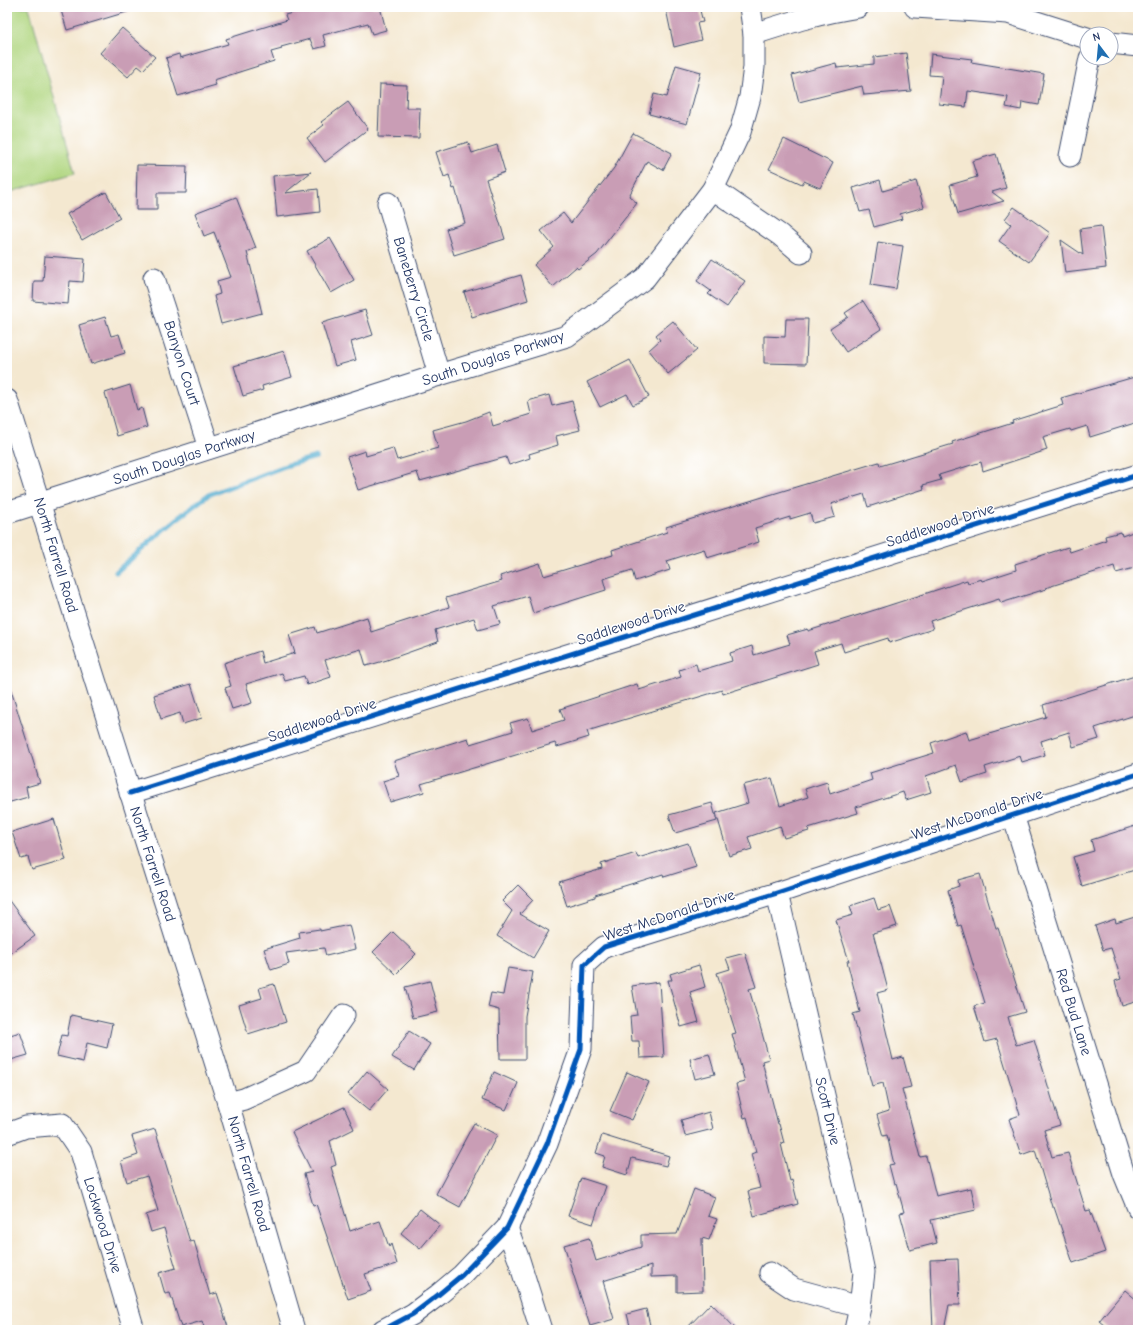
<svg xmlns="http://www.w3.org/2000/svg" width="1145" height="1337" viewBox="0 0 1145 1337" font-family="'Comic Neue',sans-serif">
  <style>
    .green { fill: #b0d680; stroke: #66826f }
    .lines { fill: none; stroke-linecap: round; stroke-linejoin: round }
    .stream { stroke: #50aace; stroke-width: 5 }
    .building { fill: #c99db5 }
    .street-casing { stroke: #3c4b6f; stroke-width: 23 }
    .street { stroke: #fff; stroke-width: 21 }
    .cycleway-casing { stroke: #fff; stroke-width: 8 }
    .cycleway { stroke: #0057b8; stroke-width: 5 }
    .labels { text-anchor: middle; stroke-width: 3; stroke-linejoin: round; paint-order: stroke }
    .street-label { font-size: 15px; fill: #1b2f5e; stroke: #fff }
  </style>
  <rect width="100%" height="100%" fill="#fff"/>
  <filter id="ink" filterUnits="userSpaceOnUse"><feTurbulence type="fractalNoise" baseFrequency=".025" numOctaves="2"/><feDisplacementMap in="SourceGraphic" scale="8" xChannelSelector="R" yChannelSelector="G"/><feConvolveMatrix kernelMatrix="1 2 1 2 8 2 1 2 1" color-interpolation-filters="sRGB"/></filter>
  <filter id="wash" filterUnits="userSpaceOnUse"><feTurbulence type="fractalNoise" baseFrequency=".012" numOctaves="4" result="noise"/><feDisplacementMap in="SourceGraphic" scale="16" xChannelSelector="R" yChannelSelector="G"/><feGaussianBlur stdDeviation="0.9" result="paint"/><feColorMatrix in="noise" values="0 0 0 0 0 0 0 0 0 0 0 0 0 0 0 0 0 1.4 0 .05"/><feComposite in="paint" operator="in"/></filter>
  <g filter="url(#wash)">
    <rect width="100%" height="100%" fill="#f4e8d0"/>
    <polygon class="green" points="7,7 29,7 75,173 7,193"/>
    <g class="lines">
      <polyline class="stream" points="116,572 174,521 208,495 285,466 316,457"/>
    </g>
    <g id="blocks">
      <g class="building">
        <polygon points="60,7 129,7 130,11 67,30"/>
        <polygon points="313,7 380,7 386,30 372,34 368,23 323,35 326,46 314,49 310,39 281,47 282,49 271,52 274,61 214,80 216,85 178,96 166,58 179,54 180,58 228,44 226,39 287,20 285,15"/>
        <polygon points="675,7 699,7 703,22 697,23 701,40 674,47 666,9"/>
        <polygon points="122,28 155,57 143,70 138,66 128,77 100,53"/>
        <polygon points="906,53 911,91 864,95 862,86 799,102 792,75 836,63 837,68 874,64 874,57"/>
        <polygon points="931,54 972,59 971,62 1044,74 1039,105 1022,102 1021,110 1006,107 1008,97 968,91 966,107 939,104 942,76 929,75"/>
        <polygon points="676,65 701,72 687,124 649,114 654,94 667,97"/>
        <polygon points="380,84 407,85 406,108 420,108 419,138 378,137"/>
        <polygon points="348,102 368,129 325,162 307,138 324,125 321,122"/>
        <polygon points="633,133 672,153 663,170 647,161 629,196 637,203 597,254 578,269 576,267 553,287 534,265 554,247 541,231 563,213 571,223 614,168"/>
        <polygon points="784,139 833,163 820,188 804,181 802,184 769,169"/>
        <polygon points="468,142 472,153 497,145 505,172 486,179 505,239 454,255 446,229 465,223 455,188 453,189 449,175 444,177 436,152"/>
        <polygon points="996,154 1006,188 992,192 1004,201 958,214 950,185 977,177 972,161"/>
        <polygon points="137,165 187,166 186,193 157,193 157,210 136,210"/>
        <polygon points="311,172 285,193 318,189 320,212 277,217 273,176"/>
        <polygon points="880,180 883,191 916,181 924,207 900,214 902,219 874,227 869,210 860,212 853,188"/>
        <polygon points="106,192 120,218 82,240 67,214"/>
        <polygon points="236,197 256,248 247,252 262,313 221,324 214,296 220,294 217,281 231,277 214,232 204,236 195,213"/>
        <polygon points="1014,207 1050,233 1029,262 999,241 1011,224 1005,219"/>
        <polygon points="1101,226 1106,268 1065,273 1061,240 1083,255 1080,229"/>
        <polygon points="330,238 354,280 331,293 307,251"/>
        <polygon points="878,242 903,246 896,289 871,285"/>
        <polygon points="45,256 85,259 83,282 70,281 68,304 33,301 34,281 43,281"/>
        <polygon points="712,259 745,281 727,307 708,294 711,291 697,281"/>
        <polygon points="521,275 528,300 472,317 464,292"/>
        <polygon points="863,301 881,329 846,352 830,329 848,317 845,313"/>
        <polygon points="365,310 373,335 351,342 356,360 335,366 322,323"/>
        <polygon points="105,317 111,336 119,334 125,353 91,364 79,325"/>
        <polygon points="786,319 808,319 806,364 764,363 764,336 785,337"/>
        <polygon points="673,321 697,350 668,374 649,350 660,340 656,335"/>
        <polygon points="284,351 292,377 262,386 263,390 243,396 234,366"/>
        <polygon points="630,360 649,397 633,405 627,394 600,407 587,382"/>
        <polygon points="1138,376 1138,422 1090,437 1087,426 1071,431 1070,429 1043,437 1047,450 983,471 981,462 939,475 941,480 923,485 924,489 868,507 864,494 831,504 835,517 813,523 810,513 790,519 790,517 755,528 759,542 707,558 704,549 667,561 670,570 635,581 632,570 603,579 606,590 533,613 528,596 494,606 500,624 478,630 474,618 435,630 438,642 387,660 366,666 361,649 325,660 331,677 307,685 304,676 285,681 282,673 246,684 252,703 232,709 225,688 231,686 224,663 260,651 263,663 295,653 289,635 315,627 317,633 367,617 371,632 449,607 446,598 502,581 500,576 540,563 544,576 613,555 612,550 667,532 666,527 766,496 879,462 880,466 953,444 952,442 1013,423 1012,421 1063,405 1061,398"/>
        <polygon points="130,385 137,410 142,408 147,427 117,436 105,393"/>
        <polygon points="549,395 552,406 572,401 580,430 556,436 558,445 529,454 530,458 509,465 506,457 420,481 417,472 358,490 347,457 365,451 366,456 393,448 397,460 438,448 433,430 466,421 489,412 493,426 531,414 528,401"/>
        <polygon points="1138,530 1138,567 1116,573 1114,566 1045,588 1046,589 1001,603 999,599 930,621 933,629 889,643 888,638 844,652 841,643 814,651 818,664 723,694 722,690 587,731 589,737 557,747 555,743 421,784 424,792 390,802 383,781 399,776 394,761 468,738 470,744 513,731 510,723 528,718 532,730 564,720 560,709 637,684 639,690 681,677 679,670 696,664 698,671 732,661 730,653 752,646 754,655 790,644 787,635 808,629 808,631 878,609 967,580 968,583 981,579 982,581 1016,570 1015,564 1068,547 1070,552 1106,540 1105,536 1121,532 1122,536"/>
        <polygon points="1138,675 1138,714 1095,728 1099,739 1073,747 1069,732 1041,741 1045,755 1022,762 1020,756 985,767 987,774 962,782 956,765 926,776 931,792 906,800 903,792 856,807 858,813 808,828 809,831 784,838 780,826 748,837 752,849 729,856 716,813 748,803 743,785 772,778 780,806 808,797 805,789 827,782 830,794 872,780 870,773 934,753 931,743 966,731 969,740 1046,717 1043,705"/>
        <polygon points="191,684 202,718 183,724 180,713 161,719 154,695"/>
        <polygon points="10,687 40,783 26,787 28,797 7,803 7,688"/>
        <polygon points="712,803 717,821 675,833 669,815"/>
        <polygon points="54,819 66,860 32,870 28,857 21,859 12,832"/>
        <polygon points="1138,825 1138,869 1082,886 1073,857 1094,851 1091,840"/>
        <polygon points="688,843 696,867 664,877 663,874 595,895 595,897 567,906 559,882 602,869 601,864 636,853 638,858"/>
        <polygon points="980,874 996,928 998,928 1025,1012 1008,1017 1016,1045 1034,1040 1060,1125 1044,1130 1052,1157 1068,1153 1086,1211 1090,1210 1105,1252 1073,1263 1054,1207 1052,1207 1035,1150 1021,1155 1009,1119 1020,1115 997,1039 985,1042 974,1006 985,1003 961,925 958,926 948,890 959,886 958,880"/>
        <polygon points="518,885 533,900 520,914 549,931 533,958 497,936 512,911 502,901"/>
        <polygon points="7,898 35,936 7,956"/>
        <polygon points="874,898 878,910 890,906 897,926 873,933 888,990 877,993 893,1060 903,1057 911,1087 902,1089 920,1157 926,1156 936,1196 971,1188 976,1210 931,1220 937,1243 910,1250 900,1213 904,1212 896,1183 894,1184 889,1165 894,1164 887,1135 883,1136 877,1115 889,1111 883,1083 872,1086 853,1014 860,1012 847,961 849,961 836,920 853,915 850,906"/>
        <polygon points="1138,916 1138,1001 1122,1006 1115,981 1121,979 1111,948 1103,950 1095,926 1115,919 1116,923"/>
        <polygon points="349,925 355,949 326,956 324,948 286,953 289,964 271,970 264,949 300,938 299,932 320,929 320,931"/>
        <polygon points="393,932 416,954 396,974 373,952"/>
        <polygon points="745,953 756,987 749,989 762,1033 769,1059 762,1061 778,1124 779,1124 784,1143 781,1144 790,1181 792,1180 798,1204 754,1216 748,1191 760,1188 751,1154 756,1152 747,1117 744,1118 736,1084 745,1082 732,1034 736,1033 717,973 730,969 726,958"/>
        <polygon points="699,965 705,987 690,992 699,1022 681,1027 668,980 672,980 670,974"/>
        <polygon points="508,968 533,972 525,1016 525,1059 500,1059 499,1010 488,1007 491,993 503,995"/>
        <polygon points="430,981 438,1012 413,1018 405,987"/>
        <polygon points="659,982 664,1057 640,1058 639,1041 632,1041 630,1016 637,1015 632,986"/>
        <polygon points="274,984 286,1022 248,1034 239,1005 262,998 259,988"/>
        <polygon points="71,1015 112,1024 107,1048 87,1043 83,1062 57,1056 62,1035 67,1036"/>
        <polygon points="409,1031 430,1044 414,1070 392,1057"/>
        <polygon points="20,1032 28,1055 7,1061 7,1036"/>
        <polygon points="709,1054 715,1074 695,1079 690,1059"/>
        <polygon points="367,1071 388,1089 369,1111 348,1094"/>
        <polygon points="494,1072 518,1083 506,1110 482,1100"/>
        <polygon points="627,1072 649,1082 632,1120 610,1111"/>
        <polygon points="344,1107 354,1129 330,1141 336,1165 331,1167 350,1231 380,1221 389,1247 391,1244 397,1264 365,1274 371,1291 348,1299 316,1204 313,1205 304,1174 312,1172 292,1132"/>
        <polygon points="709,1112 713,1129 685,1136 681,1120"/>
        <polygon points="474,1123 497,1135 460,1207 436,1194"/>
        <polygon points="155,1129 190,1242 194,1241 210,1295 217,1293 229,1330 205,1330 202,1321 181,1327 170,1293 165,1294 159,1273 176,1268 164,1228 151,1232 146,1215 158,1211 147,1176 127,1182 121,1161 138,1155 132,1136"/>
        <polygon points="602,1135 669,1156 666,1166 632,1158 627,1175 602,1167 605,1156 596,1153"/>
        <polygon points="581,1178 606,1186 593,1224 568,1216"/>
        <polygon points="694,1189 715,1197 708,1216 717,1219 709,1240 702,1238 703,1291 677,1292 677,1276 651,1277 651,1266 603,1281 614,1319 590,1326 564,1245 589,1238 596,1261 641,1247 641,1235 677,1234"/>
        <polygon points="420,1209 440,1225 420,1249 401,1233"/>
        <polygon points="958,1259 960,1305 949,1305 944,1330 933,1330 930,1260"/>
        <polygon points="1125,1290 1138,1301 1138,1330 1110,1330 1099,1321"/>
        <polygon points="711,1303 737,1330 685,1330"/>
        <polygon points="646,1309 650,1325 631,1330 627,1314"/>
      </g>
    </g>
  </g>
  <g filter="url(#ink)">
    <use href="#blocks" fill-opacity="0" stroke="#3c4b6f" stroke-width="1"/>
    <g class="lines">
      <defs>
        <g id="street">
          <polyline points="915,7 1008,13 1087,38"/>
          <path d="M754,34C788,23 823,12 858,7"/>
          <polyline points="1111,43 1138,46"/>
          <polyline points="1070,156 1090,58"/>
          <polyline points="713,189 780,235 801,253"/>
          <polyline points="388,203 439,375"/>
          <polyline points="154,278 209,448"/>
          <polyline points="7,400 228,1103 294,1330"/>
          <polyline points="7,513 439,375 567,336 645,278 713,189 740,132 750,97 754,67 754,34 750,7"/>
          <polyline points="130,793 1138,475"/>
          <polyline points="1013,815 1124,1174 1138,1208"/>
          <polyline points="777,893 854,1224 864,1272 860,1307 855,1330"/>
          <polyline points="228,1103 244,1099 306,1071 344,1015"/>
          <polyline points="7,1134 26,1127 62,1124 81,1152 134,1330"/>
          <polyline points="507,1228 519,1260 541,1330"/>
          <polyline points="770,1273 794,1289 860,1307"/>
          <polyline points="383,1330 413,1314 438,1295 462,1275 507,1228 547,1144 581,1049 584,965 604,947 777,893 1138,774"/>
        </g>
      </defs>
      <use href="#street" class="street-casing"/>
      <use href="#street" class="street"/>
      <defs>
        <g id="cycleway">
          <polyline points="130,793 1138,475"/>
          <polyline points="383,1330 413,1314 438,1295 462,1275 507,1228 547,1144 581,1049 584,965 604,947 777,893 1138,774"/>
        </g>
      </defs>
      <use href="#cycleway" class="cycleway-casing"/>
      <use href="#cycleway" class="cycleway"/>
    </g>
  </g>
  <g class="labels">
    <g class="street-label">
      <text transform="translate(414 289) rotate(73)" y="5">Baneberry Circle</text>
      <text transform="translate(493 358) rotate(-18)" y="5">South Douglas Parkway</text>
      <text transform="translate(182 363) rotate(72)" y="5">Banyon Court</text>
      <text transform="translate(184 457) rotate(-18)" y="5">South Douglas Parkway</text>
      <text transform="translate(940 525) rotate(-18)" y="5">Saddlewood Drive</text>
      <text transform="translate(56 555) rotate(73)" y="5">North Farrell Road</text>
      <text transform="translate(631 623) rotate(-18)" y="5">Saddlewood Drive</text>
      <text transform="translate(322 720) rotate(-18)" y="5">Saddlewood Drive</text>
      <text transform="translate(977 814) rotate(-18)" y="5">West McDonald Drive</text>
      <text transform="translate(153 864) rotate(72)" y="5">North Farrell Road</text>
      <text transform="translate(669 915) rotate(-18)" y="5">West McDonald Drive</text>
      <text transform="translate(1074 1012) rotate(73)" y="5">Red Bud Lane</text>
      <text transform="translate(828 1111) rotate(77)" y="5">Scott Drive</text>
      <text transform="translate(249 1174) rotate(74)" y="5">North Farrell Road</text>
      <text transform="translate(103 1225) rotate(73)" y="5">Lockwood Drive</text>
    </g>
  </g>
  <rect width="1145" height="1337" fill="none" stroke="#fff" stroke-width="24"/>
  <g transform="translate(1099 46) rotate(344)"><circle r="19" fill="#ffffff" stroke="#a4acbf"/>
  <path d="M0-3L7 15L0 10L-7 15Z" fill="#1f6fb2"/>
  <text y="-6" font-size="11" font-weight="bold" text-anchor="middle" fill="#1b2f5e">N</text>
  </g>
</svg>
